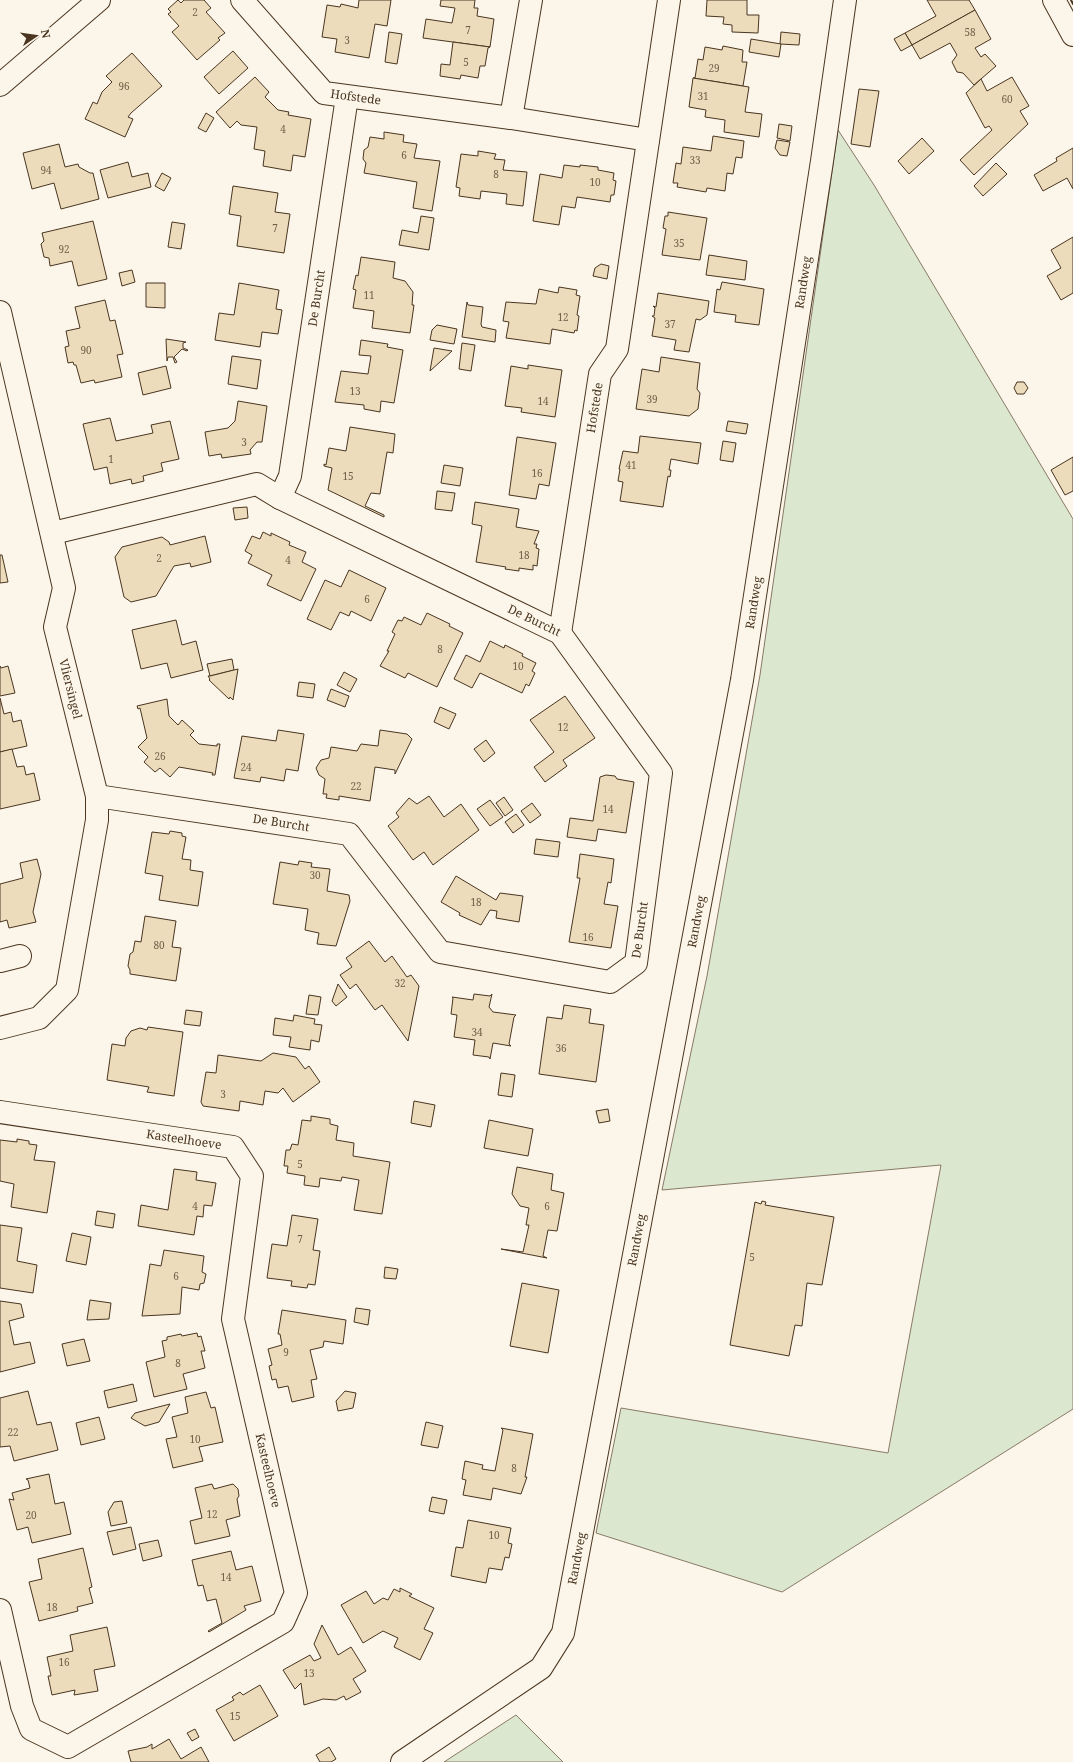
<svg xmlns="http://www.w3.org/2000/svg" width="1073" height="1762" viewBox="0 0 1073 1762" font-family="'Noto Serif',serif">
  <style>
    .green { fill: #dce7d0; stroke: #887966 }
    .building { fill: #ecdcbc; stroke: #4a3520 }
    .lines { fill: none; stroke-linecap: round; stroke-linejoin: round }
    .minor-casing { stroke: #4a3520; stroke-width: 24 }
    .minor { stroke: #fbf6e9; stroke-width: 22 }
    .wall { stroke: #4a3520; stroke-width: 2 }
    .labels { text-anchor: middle; stroke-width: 3; stroke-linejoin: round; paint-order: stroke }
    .number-label { font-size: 10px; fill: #725f47 }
    .street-label { font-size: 12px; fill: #4a3520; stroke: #fbf6e9 }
  </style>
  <rect width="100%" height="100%" fill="#fbf6e9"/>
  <g class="green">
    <polygon points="838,130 874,185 1073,519 1073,1409 782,1592 596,1533 621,1408 888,1453 941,1165 662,1190 707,976 760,675"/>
    <polygon points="516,1715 563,1762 444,1762"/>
  </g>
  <g class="building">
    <polygon points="178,0 181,3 184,0 204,0 211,8 206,12 225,33 218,38 220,40 197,60 172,32 179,26 168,14 171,12 168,9"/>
    <polygon points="359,0 391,0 387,26 375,24 369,58 335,52 337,39 322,37 327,5 340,7 341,4 358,8"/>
    <polygon points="441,0 475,0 474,8 478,8 477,16 494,19 490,47 423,38 426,19 452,23 455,8 440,6"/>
    <polygon points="707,0 747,0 747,15 759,15 758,33 732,32 732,25 723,24 724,17 706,16"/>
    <polygon points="927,0 969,0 975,10 912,45 905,33 936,16"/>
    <polygon points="975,10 991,39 975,48 981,57 985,54 996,66 974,85 963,73 957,72 952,62 957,55 950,43 920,59 912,45"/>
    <polygon points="389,32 402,34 397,64 385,62"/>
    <polygon points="781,32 800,34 799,45 780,44"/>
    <polygon points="905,33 912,45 901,51 894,39"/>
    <polygon points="751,39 781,44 779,57 749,52"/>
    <polygon points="453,42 490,47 488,48 485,66 480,66 478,78 461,75 460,79 440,76 441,64 450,65"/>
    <polygon points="723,46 743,50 742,62 747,62 743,86 693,78 695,78 698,59 703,60 705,47 722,50"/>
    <polygon points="233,51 248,68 219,94 204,77"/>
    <polygon points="132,53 162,86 131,113 128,117 133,119 125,137 85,119 93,102 97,104 102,92 112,82 106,76"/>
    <polygon points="255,77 269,92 265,97 278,110 289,112 288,115 311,119 305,157 293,155 291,171 263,166 265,151 254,149 257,127 241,125 237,121 230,128 216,112"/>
    <polygon points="1012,77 1029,106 1020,111 1028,124 974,175 960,160 992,130 989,126 985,128 966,93 981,79 987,91"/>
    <polygon points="693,78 749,87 745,112 762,114 759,137 724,132 725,120 705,117 706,110 689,107"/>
    <polygon points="859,89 879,91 870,147 851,144"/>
    <polygon points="206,113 214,118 206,132 198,128"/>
    <polygon points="779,124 792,126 790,141 777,138"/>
    <polygon points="384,132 404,135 403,142 417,144 414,158 440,161 432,211 413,208 417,182 364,173 366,163 363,159 364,150 368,147 370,137 384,139"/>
    <polygon points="713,136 744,141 742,158 736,157 733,174 727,173 725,191 707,188 706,192 677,187 678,183 673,183 676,163 681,164 683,147 711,151"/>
    <polygon points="922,138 934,151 909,174 898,161"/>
    <polygon points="777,140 790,142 787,156 780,155 775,148"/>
    <polygon points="59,144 65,167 78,164 79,167 90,173 93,173 99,199 61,209 54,183 32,189 23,153"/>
    <polygon points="1073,148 1073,189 1067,178 1043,191 1034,175 1057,161 1056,158"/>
    <polygon points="478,151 496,154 494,159 505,160 503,170 527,172 523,206 506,204 507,194 481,191 480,199 459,196 460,188 456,187 461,154 478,156"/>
    <polygon points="128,162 132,177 148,173 151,187 108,198 100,170"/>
    <polygon points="996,163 1007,174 983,196 974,186"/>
    <polygon points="564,165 580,167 580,165 598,167 598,170 614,173 613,180 616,181 614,195 611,195 610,202 577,197 575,208 562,206 559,225 533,221 540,174 562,178"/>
    <polygon points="162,173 171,178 164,191 155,186"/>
    <polygon points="233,186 278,193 275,212 290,214 284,253 237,246 241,216 229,214"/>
    <polygon points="668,212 707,218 700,260 662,255 666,229 663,228 665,216 668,216"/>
    <polygon points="421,216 434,218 429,250 399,245 402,230 418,233"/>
    <polygon points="93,221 107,279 78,286 72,261 50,266 49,258 44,257 41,244 44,241 42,233"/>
    <polygon points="172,222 185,224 181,249 168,247"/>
    <polygon points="1073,237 1073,293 1061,300 1047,276 1061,268 1051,250"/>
    <polygon points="709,255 747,261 745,280 706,275"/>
    <polygon points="361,257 395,262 393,278 405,281 413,292 412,305 414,305 410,333 372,328 374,311 353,308 356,290 353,289 356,275 358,276"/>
    <polygon points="601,264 609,266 607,279 593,276 595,268"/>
    <polygon points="132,270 135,282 122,286 119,273"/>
    <polygon points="722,282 764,289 759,325 735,322 736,315 714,312 717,289 720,290"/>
    <polygon points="146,283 165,283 165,308 146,307"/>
    <polygon points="239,283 279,290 276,309 282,310 278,334 262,332 260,347 215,340 219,313 234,315"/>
    <polygon points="559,287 577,290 576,295 580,296 577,315 579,316 577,331 575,330 574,333 552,329 550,344 506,338 509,322 503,321 506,302 536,304 539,289 558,293"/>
    <polygon points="658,293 709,301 707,315 700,320 696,319 689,352 674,350 676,340 652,336 655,318 652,316 654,316 655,308 653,306 656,307"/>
    <polygon points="105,300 110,321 115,320 123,354 117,355 122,377 95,383 94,380 81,383 76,365 74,365 73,362 68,363 65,347 69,346 66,331 80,328 75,307"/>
    <polygon points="467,302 468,305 483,307 481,324 482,327 496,330 495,342 462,337"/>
    <polygon points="437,325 457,329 454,344 430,340 432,330"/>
    <polygon points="166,339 186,342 183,343 183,348 188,350 187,351 182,349 174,357 177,362 175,363 173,357 168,357 167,361"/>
    <polygon points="361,340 388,344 387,347 403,350 394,403 381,401 380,412 364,409 364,405 335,402 341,371 368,374 371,356 359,355"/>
    <polygon points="462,343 475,345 471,371 459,369"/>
    <polygon points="434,348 452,351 430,371"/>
    <polygon points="232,356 261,360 257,389 228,384"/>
    <polygon points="661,357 700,363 697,389 700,393 698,409 689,416 636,409 642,369 659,372"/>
    <polygon points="528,365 562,370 555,417 521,412 522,408 505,406 511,366 528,369"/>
    <polygon points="166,366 171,388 143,395 138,373"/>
    <polygon points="1017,382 1024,382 1028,388 1024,394 1017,394 1014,388"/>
    <polygon points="238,401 267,406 262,442 257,442 250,450 251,454 222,458 221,454 209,456 205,432 228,428 235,421"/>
    <polygon points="110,418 116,441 153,433 151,425 170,421 179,459 161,463 163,471 143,476 144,481 132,484 131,479 110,484 107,467 94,470 83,424"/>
    <polygon points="728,421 748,424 746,434 726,431"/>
    <polygon points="350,427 395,434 393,453 387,452 380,494 371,493 365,506 384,515 384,517 328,490 332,468 324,466 324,464 326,465 329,448 346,451"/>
    <polygon points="640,436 701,443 698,464 671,459 669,470 671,470 670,477 668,476 663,507 620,501 623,482 618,481 620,469 619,469 623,451 638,453"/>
    <polygon points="517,437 556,443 549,486 539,484 536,499 509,495"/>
    <polygon points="723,441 736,443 733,462 720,460"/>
    <polygon points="1073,457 1073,491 1065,495 1051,470"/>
    <polygon points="444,465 463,468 460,486 441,483"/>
    <polygon points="437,491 455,493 452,511 435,509"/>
    <polygon points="475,502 519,509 516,527 539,531 534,544 537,544 536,548 539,549 537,566 533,565 533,570 519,568 519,571 505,569 506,567 476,562 482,526 472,524"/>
    <polygon points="247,507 248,518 235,520 233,508"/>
    <polygon points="263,532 271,536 271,533 290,542 289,545 306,552 302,562 316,569 301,601 267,585 272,575 248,563 252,555 245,551 252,536 260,539"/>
    <polygon points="205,536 211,562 191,567 190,563 174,566 156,596 131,602 124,597 115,557 122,547 162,537 169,542 170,545"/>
    <polygon points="0,555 2,555 8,582 0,583"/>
    <polygon points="349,570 386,588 371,621 351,611 349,616 340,612 331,630 307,619 325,580 341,587"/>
    <polygon points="427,613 450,624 449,626 463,633 437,687 408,673 405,678 380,666 389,651 387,651 395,634 392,632 398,620 402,621 404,617 421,625"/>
    <polygon points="176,620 182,645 196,641 203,670 171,678 167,663 141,669 132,630"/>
    <polygon points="490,641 504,648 505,645 523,654 522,656 536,663 532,671 535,673 529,686 526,684 522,693 480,673 472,688 454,679 466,655 480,662"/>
    <polygon points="232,659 234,670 210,676 207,664"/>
    <polygon points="0,666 1,668 8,666 15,693 0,696"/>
    <polygon points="238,669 233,700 230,697 229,699 209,680 210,679 208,676 210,676"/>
    <polygon points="344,672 357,679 350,692 337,685"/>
    <polygon points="299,682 315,684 313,698 297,696"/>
    <polygon points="331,689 349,696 345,707 327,700"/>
    <polygon points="565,696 595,738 563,760 567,766 545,782 534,767 554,752 530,720"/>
    <polygon points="0,698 4,714 11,712 13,722 21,720 27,746 0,752"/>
    <polygon points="167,699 169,716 178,725 182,720 194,731 190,735 199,744 217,746 217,744 220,744 215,775 212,775 213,773 179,767 170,777 160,768 155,772 144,762 148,757 138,747 147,738 140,708 138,709 137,706"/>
    <polygon points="440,707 456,714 449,729 434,722"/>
    <polygon points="278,730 304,734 298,771 286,769 284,781 261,777 260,782 234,778 242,736 276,741"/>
    <polygon points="380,730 407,734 412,739 395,774 395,770 375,767 370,801 339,796 339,800 326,798 327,794 323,794 325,779 319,775 316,768 321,760 329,758 331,747 357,751 361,744 378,746"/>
    <polygon points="486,740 495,753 484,762 474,749"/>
    <polygon points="12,749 17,767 24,766 26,775 34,773 40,800 0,809 0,752"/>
    <polygon points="606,775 615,776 617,779 634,782 626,833 598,829 596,841 567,837 570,818 593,821 600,777"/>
    <polygon points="429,796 444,817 461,804 479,830 433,865 424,852 413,860 388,826 399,817 396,813 409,798 417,804"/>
    <polygon points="504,797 513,810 505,816 496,803"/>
    <polygon points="490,800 503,817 490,826 477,809"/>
    <polygon points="532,803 541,815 530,823 521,811"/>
    <polygon points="516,814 524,825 513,833 505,822"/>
    <polygon points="170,831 182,833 182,836 186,837 182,859 191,860 190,870 203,872 198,906 159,900 163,876 145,873 152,832 169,834"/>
    <polygon points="536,839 560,842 558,857 534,854"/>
    <polygon points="580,854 614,859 611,883 608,882 604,904 618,906 611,948 569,942 580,878 577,878"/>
    <polygon points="37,859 41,874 33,912 36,922 9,928 7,920 0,922 0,884 23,878 20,863"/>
    <polygon points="299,861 312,863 311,867 330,869 327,891 349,895 350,901 336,946 317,944 319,933 305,930 308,909 273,904 280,862 298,865"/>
    <polygon points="456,876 496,900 500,893 523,896 519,922 496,918 497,911 490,910 481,925 459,915 460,913 441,902"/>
    <polygon points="145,916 176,921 172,947 181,948 176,981 130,974 130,970 128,966 130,954 133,952 135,941 141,942"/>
    <polygon points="369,941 385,962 392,956 407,977 411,975 419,986 408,1041 382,1005 375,1010 356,984 350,989 340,975 352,967 346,958"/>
    <polygon points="338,984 347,997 336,1006 332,1001"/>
    <polygon points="474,994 490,996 492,994 489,1007 493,1012 516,1015 514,1017 509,1044 511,1046 493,1043 490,1059 489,1057 473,1055 475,1040 454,1037 457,1015 451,1014 453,998 452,997 473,1000"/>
    <polygon points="309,995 321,997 318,1015 306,1014"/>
    <polygon points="564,1005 591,1009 589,1023 604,1025 596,1082 539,1074 547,1017 562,1019"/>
    <polygon points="186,1010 202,1012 200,1026 184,1024"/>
    <polygon points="294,1015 315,1019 314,1024 322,1025 319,1042 311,1040 310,1050 289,1047 291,1037 273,1035 275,1018 293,1021"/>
    <polygon points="148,1027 183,1032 174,1096 147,1092 149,1087 107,1080 112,1044 125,1046 126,1038 131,1031 140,1028 147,1030"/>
    <polygon points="273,1053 296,1057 305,1069 309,1066 320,1082 293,1102 283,1088 278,1093 265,1091 263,1105 240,1101 239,1111 203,1106 201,1102 206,1072 216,1073 218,1055 261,1061"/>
    <polygon points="501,1073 515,1075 512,1097 498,1095"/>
    <polygon points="414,1101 435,1105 431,1127 411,1123"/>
    <polygon points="608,1109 610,1121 599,1123 596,1111"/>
    <polygon points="311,1116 330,1119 330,1124 338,1126 336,1140 354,1143 353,1156 390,1162 382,1214 354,1210 359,1180 342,1177 341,1181 320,1178 319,1187 304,1185 305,1176 287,1173 288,1166 284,1166 286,1150 290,1150 292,1144 298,1145 302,1120 311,1121"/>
    <polygon points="489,1120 533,1129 528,1156 484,1148"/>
    <polygon points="17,1139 29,1141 29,1144 37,1145 34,1160 55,1162 47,1213 11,1207 14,1184 0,1181 0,1140 17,1142"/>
    <polygon points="517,1167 553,1174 551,1190 564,1193 557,1231 548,1230 543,1256 547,1258 501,1249 523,1252 529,1225 526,1225 529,1208 520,1206 512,1194"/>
    <polygon points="174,1169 197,1172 196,1180 216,1183 212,1206 204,1205 203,1217 197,1216 194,1235 138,1226 141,1205 168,1210"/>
    <polygon points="762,1201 766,1202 765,1205 834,1217 822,1285 807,1283 802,1326 795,1325 789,1356 730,1345 755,1202 761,1204"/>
    <polygon points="97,1211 115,1214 113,1228 95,1225"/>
    <polygon points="292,1215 318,1219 313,1250 320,1251 315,1285 308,1284 307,1288 291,1286 292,1281 267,1278 272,1244 287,1246"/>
    <polygon points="0,1225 22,1228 17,1261 37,1265 33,1293 0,1288"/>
    <polygon points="72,1233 91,1237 86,1265 66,1261"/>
    <polygon points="164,1250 204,1256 202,1272 206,1274 204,1283 200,1284 199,1290 182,1287 180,1314 142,1316 150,1264 161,1266"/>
    <polygon points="385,1267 398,1269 396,1279 384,1278"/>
    <polygon points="522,1283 559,1290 548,1353 510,1346"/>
    <polygon points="90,1300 111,1303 109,1319 87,1320"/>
    <polygon points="0,1301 21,1304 24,1317 9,1321 14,1345 30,1342 35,1363 0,1372"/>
    <polygon points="356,1308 370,1310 368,1325 354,1322"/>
    <polygon points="282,1310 346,1320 343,1344 324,1341 323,1347 310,1350 317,1379 311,1380 314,1397 292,1402 288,1386 278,1388 276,1379 272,1380 269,1366 272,1365 268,1349 282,1345 280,1334 278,1334"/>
    <polygon points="197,1333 198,1337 201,1336 205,1351 201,1351 205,1368 183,1374 187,1389 154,1397 146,1362 165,1357 162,1341 167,1340 167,1337 181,1334 182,1336"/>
    <polygon points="84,1339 90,1361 67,1366 62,1344"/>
    <polygon points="133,1384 137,1401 108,1408 104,1391"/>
    <polygon points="28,1391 37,1425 51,1422 58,1450 14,1461 10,1446 0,1447 0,1398"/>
    <polygon points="345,1391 356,1393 353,1408 338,1411 336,1401"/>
    <polygon points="206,1392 211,1408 215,1407 223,1442 199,1447 203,1461 173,1468 166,1439 177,1437 172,1417 188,1413 185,1397"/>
    <polygon points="170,1404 159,1422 145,1426 131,1418 135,1413"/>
    <polygon points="99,1417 105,1439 81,1445 76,1423"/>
    <polygon points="426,1422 443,1426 438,1448 421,1445"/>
    <polygon points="501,1428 533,1434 525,1477 527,1477 521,1494 493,1488 491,1500 463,1495 466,1480 462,1479 465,1461 483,1465 482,1469 495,1471 503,1430"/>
    <polygon points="49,1474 55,1504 64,1502 71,1534 32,1543 28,1527 17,1530 9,1499 14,1500 12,1493 30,1488 28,1480 26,1479"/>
    <polygon points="212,1484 214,1489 233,1484 238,1489 239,1496 237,1499 240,1516 226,1520 230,1536 195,1544 190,1521 202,1518 195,1488"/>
    <polygon points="432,1497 447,1500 444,1514 429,1511"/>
    <polygon points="122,1501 127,1523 111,1526 108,1512 114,1502"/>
    <polygon points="468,1520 511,1528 508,1543 512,1544 509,1558 505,1557 502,1570 489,1568 486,1583 451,1576 456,1547 463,1548"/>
    <polygon points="131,1527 136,1549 113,1555 107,1532"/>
    <polygon points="158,1540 162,1556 143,1561 139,1544"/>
    <polygon points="83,1548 92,1587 89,1588 93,1603 77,1607 78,1611 39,1621 29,1582 42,1579 38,1559"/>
    <polygon points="231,1551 236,1570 252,1566 261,1601 244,1606 246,1610 209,1632 208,1631 222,1623 216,1599 207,1601 203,1585 198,1586 192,1560"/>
    <polygon points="400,1588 412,1594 409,1596 434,1608 424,1629 433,1633 420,1660 394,1647 398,1638 383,1631 363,1643 341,1605 366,1591 374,1604 383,1598 388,1600 394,1589 400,1592"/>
    <polygon points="322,1625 338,1655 351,1647 366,1671 353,1679 361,1692 346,1700 344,1696 336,1700 323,1699 304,1705 301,1683 295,1689 283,1670 310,1655 314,1661 321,1658 314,1644"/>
    <polygon points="107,1627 115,1666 94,1670 98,1691 74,1695 75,1690 52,1695 48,1676 51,1676 47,1657 73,1651 70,1635"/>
    <polygon points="260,1685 278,1716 234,1741 216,1710 234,1700 232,1697 240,1692 243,1695"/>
    <polygon points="195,1729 199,1737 192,1741 187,1733"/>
    <polygon points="169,1739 181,1759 201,1747 209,1762 131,1762 128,1751 147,1747 152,1744 152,1749"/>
    <polygon points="329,1747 336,1759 331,1762 320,1762 316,1755"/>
  </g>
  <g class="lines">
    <defs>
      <g id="minor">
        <path id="s1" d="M242,0L324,93L511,118L648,140"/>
        <polyline points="1054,0 1073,35"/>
        <polyline points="0,85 99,0"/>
        <polyline points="511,118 531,0"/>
        <path id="s2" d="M0,312L64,588L55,627L97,796V820L67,990L39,1018L0,1028"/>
        <path id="s3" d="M280,498L290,476L347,97"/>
        <path id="s4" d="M53,533L257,484L280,498L560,633L661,773L636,963L610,982L440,952L349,834L97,796"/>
        <path id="s5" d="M560,633L600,374L617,349L669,0"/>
        <polyline points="0,961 20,956"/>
        <path id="s6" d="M0,1112L233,1147L252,1176L233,1319L296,1593L283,1622L68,1747L31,1729L22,1706L0,1610"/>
        <path id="s7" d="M402,1762L541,1668L563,1633L742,680L822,161L845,0"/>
      </g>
    </defs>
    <use href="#minor" class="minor-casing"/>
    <use href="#minor" class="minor"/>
    <polyline class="wall" points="1071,0 1073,4"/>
  </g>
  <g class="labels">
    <g class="number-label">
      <text x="195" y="16">2</text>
      <text x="468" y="34">7</text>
      <text x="970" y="36">58</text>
      <text x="347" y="44">3</text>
      <text x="466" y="66">5</text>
      <text x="714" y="72">29</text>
      <text x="124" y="90">96</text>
      <text x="703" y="100">31</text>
      <text x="1007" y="103">60</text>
      <text x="283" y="133">4</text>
      <text x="404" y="159">6</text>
      <text x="695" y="164">33</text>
      <text x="46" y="174">94</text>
      <text x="496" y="178">8</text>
      <text x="595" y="186">10</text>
      <text x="275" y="232">7</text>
      <text x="679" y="247">35</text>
      <text x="64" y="253">92</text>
      <text x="369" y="299">11</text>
      <text x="563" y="321">12</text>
      <text x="670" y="328">37</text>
      <text x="86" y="354">90</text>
      <text x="355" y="395">13</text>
      <text x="652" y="403">39</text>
      <text x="543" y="405">14</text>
      <text x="244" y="446">3</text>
      <text x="111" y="463">1</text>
      <text x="631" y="469">41</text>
      <text x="537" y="477">16</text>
      <text x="348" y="480">15</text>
      <text x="524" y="559">18</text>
      <text x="159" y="562">2</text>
      <text x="288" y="564">4</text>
      <text x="367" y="603">6</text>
      <text x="440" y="653">8</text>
      <text x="518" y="670">10</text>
      <text x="563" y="731">12</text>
      <text x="160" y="760">26</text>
      <text x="246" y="771">24</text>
      <text x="356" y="790">22</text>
      <text x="608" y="813">14</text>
      <text x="315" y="879">30</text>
      <text x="476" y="906">18</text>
      <text x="588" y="941">16</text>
      <text x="159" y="949">80</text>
      <text x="400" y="987">32</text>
      <text x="477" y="1036">34</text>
      <text x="561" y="1052">36</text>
      <text x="223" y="1098">3</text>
      <text x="300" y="1168">5</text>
      <text x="195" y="1210">4</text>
      <text x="547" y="1210">6</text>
      <text x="300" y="1243">7</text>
      <text x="752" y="1261">5</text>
      <text x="176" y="1280">6</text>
      <text x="286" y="1356">9</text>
      <text x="178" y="1367">8</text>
      <text x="13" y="1436">22</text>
      <text x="195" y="1443">10</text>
      <text x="514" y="1472">8</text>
      <text x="212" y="1518">12</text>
      <text x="31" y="1519">20</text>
      <text x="494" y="1539">10</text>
      <text x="226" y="1581">14</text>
      <text x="52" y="1611">18</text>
      <text x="64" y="1666">16</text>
      <text x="309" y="1677">13</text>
      <text x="235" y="1720">15</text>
    </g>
    <g class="street-label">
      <text dy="4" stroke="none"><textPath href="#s1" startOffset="156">Hofstede</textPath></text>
      <text dy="4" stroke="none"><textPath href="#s7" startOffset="1581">Randweg</textPath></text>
      <text dy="4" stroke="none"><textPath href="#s3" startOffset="204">De Burcht</textPath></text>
      <text dy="4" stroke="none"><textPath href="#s5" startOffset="228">Hofstede</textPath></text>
      <text dy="4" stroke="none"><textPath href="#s7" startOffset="1257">Randweg</textPath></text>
      <text dy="4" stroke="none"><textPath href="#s4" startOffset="519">De Burcht</textPath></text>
      <text dy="4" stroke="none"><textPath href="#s2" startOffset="387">Vliersingel</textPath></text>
      <text transform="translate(281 823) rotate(9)" y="4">De Burcht</text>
      <text dy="4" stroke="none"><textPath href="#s7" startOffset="933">Randweg</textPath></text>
      <text transform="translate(640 930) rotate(-82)" y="4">De Burcht</text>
      <text dy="4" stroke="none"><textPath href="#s6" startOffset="186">Kasteelhoeve</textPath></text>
      <text dy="4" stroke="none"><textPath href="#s7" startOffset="609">Randweg</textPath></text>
      <text dy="4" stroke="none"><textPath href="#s6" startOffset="570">Kasteelhoeve</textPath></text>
      <text dy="4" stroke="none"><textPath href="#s7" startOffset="285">Randweg</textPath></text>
    </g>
  </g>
  <g transform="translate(36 36) rotate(77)" stroke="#fbf6e9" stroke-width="3" paint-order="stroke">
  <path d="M0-3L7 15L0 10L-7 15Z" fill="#4a3520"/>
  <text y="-6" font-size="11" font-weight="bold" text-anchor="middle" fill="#4a3520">N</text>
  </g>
</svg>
